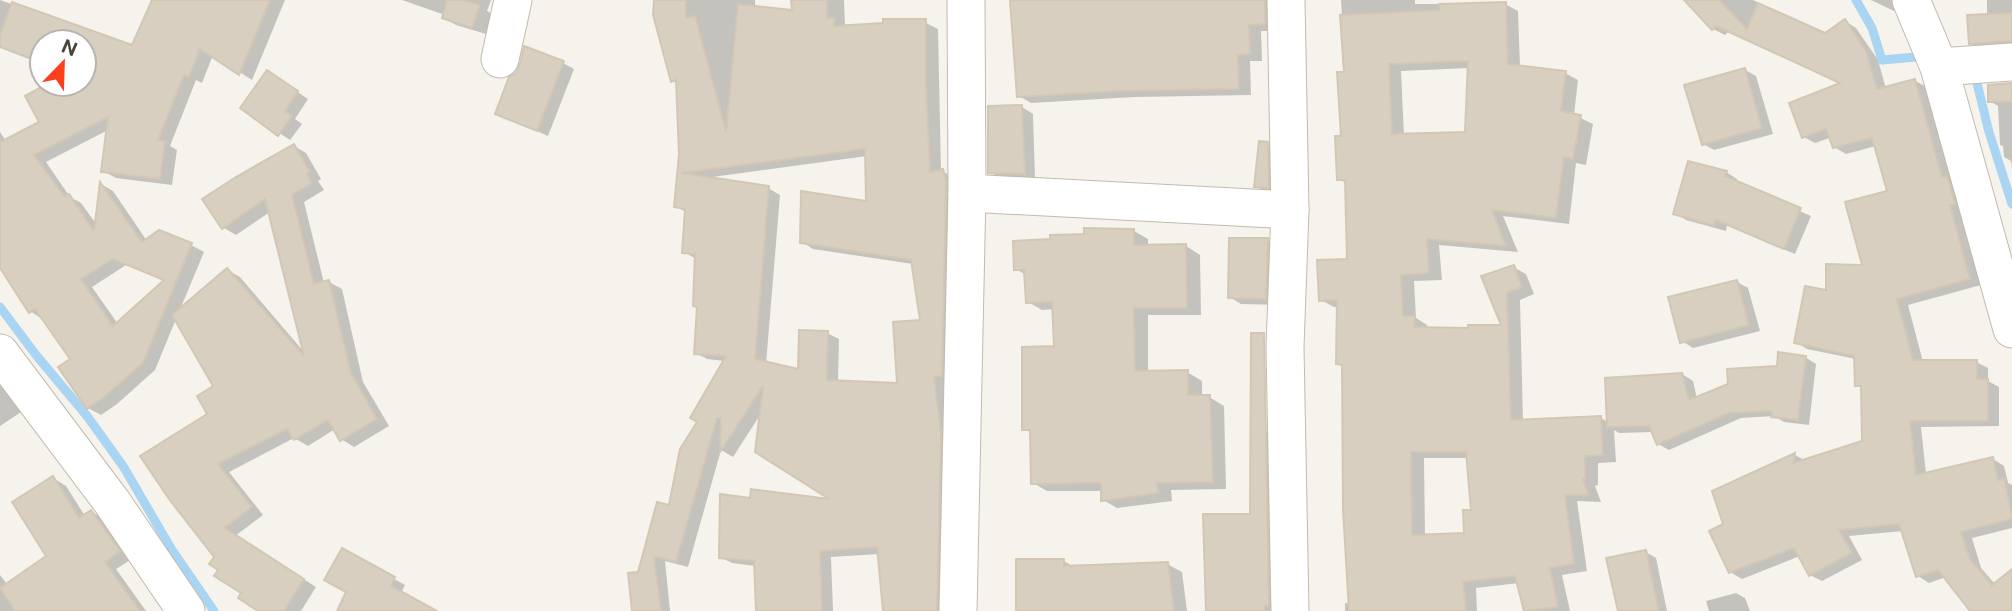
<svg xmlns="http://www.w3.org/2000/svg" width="2012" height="611" viewBox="0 0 2012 611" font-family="'Public Sans',sans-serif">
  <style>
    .shadow { fill: #0003; fill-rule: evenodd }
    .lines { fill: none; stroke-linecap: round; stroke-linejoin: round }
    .stream { stroke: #a9d4f2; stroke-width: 9 }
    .building { fill: #d8cfc1; stroke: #d3c7b4; stroke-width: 2; fill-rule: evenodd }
    .minor-casing { stroke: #c2bbae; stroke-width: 39 }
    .minor { stroke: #fff; stroke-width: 37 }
  </style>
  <rect width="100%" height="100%" fill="#f6f3ec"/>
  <g class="shadow">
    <polygon points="0,0 42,15 44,42 42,42 36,61 0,46 2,34 0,33"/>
    <path d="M153,0H285L252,80L213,55L202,83L196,80L170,146L177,150L172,185L116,178L103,171L108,130L46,162L70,197L81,203L97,225L101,184L113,191L147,241L191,245L204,252L179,312L227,270L240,277L304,352L270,212L236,235L224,228L294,146L306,153L321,179L318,181L324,190L304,202L324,283L329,282L342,289L363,382L389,426L354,447L341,439L335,429L308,446L294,438L229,472L263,515L235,536L316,587L301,611H262L220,570L216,557L210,414L215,386L176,319L155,370L117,404L101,415L88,408L73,359L42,319L30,311L0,257V132L6,141L41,123L57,84H84V42H75L82,27L133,47ZM126,265L165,281L118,324L92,287Z"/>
    <polygon points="402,0 491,0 487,11 492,14 486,34 456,25 444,18 445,15"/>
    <path d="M656,0H755V8L793,12V0H844L845,27L926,23L938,29L941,171L954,177L948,611H884L879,554L831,557L833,611H757L755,566L732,563L720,557L752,500L837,501L762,412L733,457L721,450L688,567L665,561L670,611H634L640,573L670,507L700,422L725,361L707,359L696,353L699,308L696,259L684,252L687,213L676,206L681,154L678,84L672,80ZM867,156V203L802,242L813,249L913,264L922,322L899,385L838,382L839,339L827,333L800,371L766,364L780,195L768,188L705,178Z"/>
    <polygon points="1012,0 1280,0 1278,31 1261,31 1262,61 1250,61 1251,95 1135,97 1031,103 1019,96"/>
    <path d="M1341,0H1415V4H1505L1518,11L1520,67L1565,73L1578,80L1574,115L1593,124L1586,165L1576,163L1569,224L1503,216L1518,252L1439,245L1442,280L1414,281L1416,318L1427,325V329L1470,330L1503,326L1484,277L1513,267L1526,274L1534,294L1520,300L1523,421L1601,418L1608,422L1682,374L1693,381L1697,399L1805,357L1816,364L1809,425L1784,422L1774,416L1741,418L1669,450L1658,444L1653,432L1619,433L1614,430L1616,462L1598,463V485L1595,486L1601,502L1577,501L1587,571L1562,575L1570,611H1525L1519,583L1476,588L1477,611H1345V603H1350L1344,367L1337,363L1339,307H1334L1321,300L1349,260L1347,184L1339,179L1346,74ZM1470,68L1467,134L1404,136L1401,71ZM1424,458H1469L1472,512L1466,534L1425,536Z"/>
    <polygon points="1686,0 1753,0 1825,35 1845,21 1856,28 1878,60 1886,89 1915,81 1927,87 1981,285 1908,305 1923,362 1976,362 1988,368 1988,381 1999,387 1999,426 1921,427 1926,474 1993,459 2004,466 2008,483 2012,485 2012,528 1972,538 1981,568 1995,584 2012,573 2012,611 1973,611 1946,577 1929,583 1918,576 1903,531 1849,536 1862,560 1822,581 1810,575 1800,556 1742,579 1730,572 1725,525 1795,455 1806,461 1864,442 1863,388 1857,385 1856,359 1807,349 1796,342 1828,292 1864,267 1889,192 1876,146 1846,154 1834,147 1832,137 1815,143 1804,137 1842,84 1728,32 1725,35 1713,29"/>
    <polygon points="1871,0 1902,0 1896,12"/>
    <polygon points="1987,0 2012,0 2012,47 1981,49 1970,43 1987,16"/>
    <polygon points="563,63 574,69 548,136 497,113"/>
    <polygon points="1745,70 1756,76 1773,134 1714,150 1703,144"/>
    <polygon points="278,79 308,99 295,119 302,124 290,140 242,108"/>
    <polygon points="2012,85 2012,169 2011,161 2004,157 2003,146 2000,145 1998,106 1990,101"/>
    <polygon points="1022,107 1033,114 1035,179 1001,179 990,172"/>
    <polygon points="1267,144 1278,150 1279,193 1267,193 1256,186"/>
    <polygon points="1726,172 1737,179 1736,183 1811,216 1795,254 1727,225 1726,231 1686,220 1675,213"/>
    <polygon points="1134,231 1148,239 1148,246 1186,246 1200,255 1201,315 1148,315 1148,373 1187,372 1202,381 1202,397 1209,397 1224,406 1226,489 1171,490 1172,501 1117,508 1103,500 1103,491 1047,491 1033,483 1032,433 1024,429 1056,348 1054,309 1042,310 1028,302 1026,275 1016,269 1052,241"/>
    <polygon points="1267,240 1279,247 1277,305 1241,304 1230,297"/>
    <polygon points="1737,282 1748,288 1760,331 1693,348 1682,341"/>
    <polygon points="0,381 21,412 0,426"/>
    <polygon points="1265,431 1278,439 1281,611 1208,611 1253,515"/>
    <polygon points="53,478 66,486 85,516 92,512 104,519 132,559 116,569 146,611 0,611 0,575 7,584 48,556"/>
    <polygon points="342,550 405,585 401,593 433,611 339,611 348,592"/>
    <polygon points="1646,552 1656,558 1667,611 1619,611"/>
    <polygon points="1064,561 1075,568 1167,564 1182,572 1187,611 1018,611"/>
    <polygon points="1736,593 1745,598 1750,611 1709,611 1706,601"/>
  </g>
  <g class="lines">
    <g class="stream">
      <polyline points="1856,0 1872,28 1882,60 1927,56"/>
      <polyline points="1974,71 1989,132 2012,204"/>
      <polyline points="0,307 36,355 87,416 123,466 172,550 214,611"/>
    </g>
  </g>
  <g class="building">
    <path d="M152,0H270L239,75L200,49L189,77L184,75L158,140L165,141L160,179L101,172L108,117L34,155L64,196L69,194L94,231L100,182L142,242L159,230L192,243L143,363L104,397L87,409L58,367L70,359L35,309L29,313L0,268V142L39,122L25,96L47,84H84V42H42V63L0,47V35L12,2L132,45ZM113,259L164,280L113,326L81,279Z"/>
    <polygon points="447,0 464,0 480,5 472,28 442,18"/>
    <path d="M654,0H686V18L695,16L726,131L738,4L792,10L791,0H827V18H834V26L883,23V19H926V84L930,172L943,169L946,181L942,376L934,377L941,433L937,611H883L877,547L820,551L822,611H756L754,561L719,558L720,494L750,498L751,489L829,499L755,452L763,386L720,452L721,418H717L676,562L654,556L661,611H632L628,573L638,572L657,502L669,505L680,449L697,422L690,418L726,356L694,354L697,307L693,306L695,254L682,253L685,209L674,207L679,154L676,80L671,82L653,15ZM865,149L866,201L801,191L800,243L911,260L920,320L893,322L897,383L827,380L828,331L799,330L798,369L755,359L769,186L682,173Z"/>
    <polygon points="1010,0 1265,0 1265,24 1249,25 1250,54 1238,55 1239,89 1121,91 1017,97"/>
    <polygon points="1684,0 1719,0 1747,29 1758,3 1825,33 1845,19 1866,51 1877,89 1915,79 1942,177 1947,176 1955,204 1950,205 1970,279 1897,299 1913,360 1977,360 1977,379 1988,379 1988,421 1910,421 1916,475 1993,457 1998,480 2005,479 2012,519 1961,532 1970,559 1992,585 2012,569 2012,611 1970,611 1938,570 1916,577 1899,524 1839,530 1852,553 1809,576 1794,548 1729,573 1709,531 1723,524 1712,491 1795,453 1793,463 1862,441 1861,386 1855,386 1854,356 1794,343 1805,286 1826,290 1826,264 1862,265 1845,202 1887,191 1872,138 1833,148 1826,129 1802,138 1789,103 1840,83 1716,26 1712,30"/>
    <path d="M1506,2L1508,64L1566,71L1561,111L1581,115L1573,159L1564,157L1556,218L1492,210L1506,246L1427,239L1429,273L1401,275L1403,316H1415L1414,327L1468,328V325H1501L1481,276L1514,265L1522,287L1507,293L1511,420L1601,416L1603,455L1585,456V478L1583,479L1589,495H1565L1574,564L1550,568L1558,607L1524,611L1515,576L1463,582L1466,611H1349L1343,509L1342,365L1336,364L1337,300L1319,301L1317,260L1347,259L1345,180H1337L1335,136H1341L1337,72H1344L1340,15L1439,10V4ZM1468,61L1465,132L1392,134L1389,64ZM1411,452H1466L1471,510H1463L1464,533L1412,535Z"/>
    <polygon points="2012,13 2012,41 1969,44 1967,15"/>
    <polygon points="524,46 564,61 537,131 495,114 509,77 516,73 520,64"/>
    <polygon points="1745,68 1762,128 1702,145 1684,85"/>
    <polygon points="267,70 298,91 285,111 292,116 278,136 240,108"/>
    <polygon points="2012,83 2012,102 1988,102 1988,85"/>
    <polygon points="1022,105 1025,174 988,173 988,106"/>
    <polygon points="1259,141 1268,142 1269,188 1254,187"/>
    <polygon points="294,144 310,172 307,174 312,183 292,195 314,284 329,280 351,373 377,419 340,441 328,420 294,440 287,429 218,464 252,507 225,528 304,579 284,611 258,611 238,598 241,593 214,576 218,570 209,564 214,557 169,499 140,456 207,414 197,396 213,386 172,315 227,268 304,356 265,199 222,229 202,199 236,177"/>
    <polygon points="1688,161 1727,171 1725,176 1801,208 1784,249 1716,220 1715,226 1673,214"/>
    <polygon points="1084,228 1134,229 1134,245 1186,244 1187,308 1134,308 1135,371 1188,370 1188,395 1210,395 1213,482 1157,483 1159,493 1101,501 1101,483 1031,484 1030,430 1022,430 1022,347 1054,346 1052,302 1026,303 1024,270 1014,270 1013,241 1050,239 1050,235 1084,234"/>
    <polygon points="1229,238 1268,238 1266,299 1228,298"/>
    <polygon points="1737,280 1749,325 1680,343 1668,297"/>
    <polygon points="1251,333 1264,333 1269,606 1265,606 1264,611 1206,611 1203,514 1250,514"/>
    <polygon points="1778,352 1806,356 1798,420 1771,417 1772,411 1729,413 1657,445 1649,426 1607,427 1605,378 1682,373 1689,400 1728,384 1727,369 1777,366"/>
    <polygon points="53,476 79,518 91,510 120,551 105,562 140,611 15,611 0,588 46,556 12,502"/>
    <polygon points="342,548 395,577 391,586 437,611 337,611 346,592 324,580"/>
    <polygon points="1646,550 1659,611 1618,611 1606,558"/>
    <polygon points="1016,559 1064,559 1064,566 1168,562 1174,611 1016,611"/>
  </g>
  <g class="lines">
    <defs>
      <g id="minor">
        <polyline points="1286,0 1290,210 1285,347 1290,611"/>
        <polyline points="1911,0 1939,67 2012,329"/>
        <polyline points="500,59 513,0"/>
        <polyline points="1939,67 2012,62"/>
        <polyline points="967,193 1290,210"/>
        <polyline points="0,353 112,502 186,611"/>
        <polyline points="958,611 967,193 966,0"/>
      </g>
    </defs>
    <use href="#minor" class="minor-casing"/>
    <use href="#minor" class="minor"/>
  </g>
  <g transform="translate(63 63) rotate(23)"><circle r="33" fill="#ffffff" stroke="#b7b4b0" stroke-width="2"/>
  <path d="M0-5L12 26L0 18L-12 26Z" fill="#fc3f1d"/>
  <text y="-10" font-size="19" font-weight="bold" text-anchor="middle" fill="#4b4439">N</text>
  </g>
</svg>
